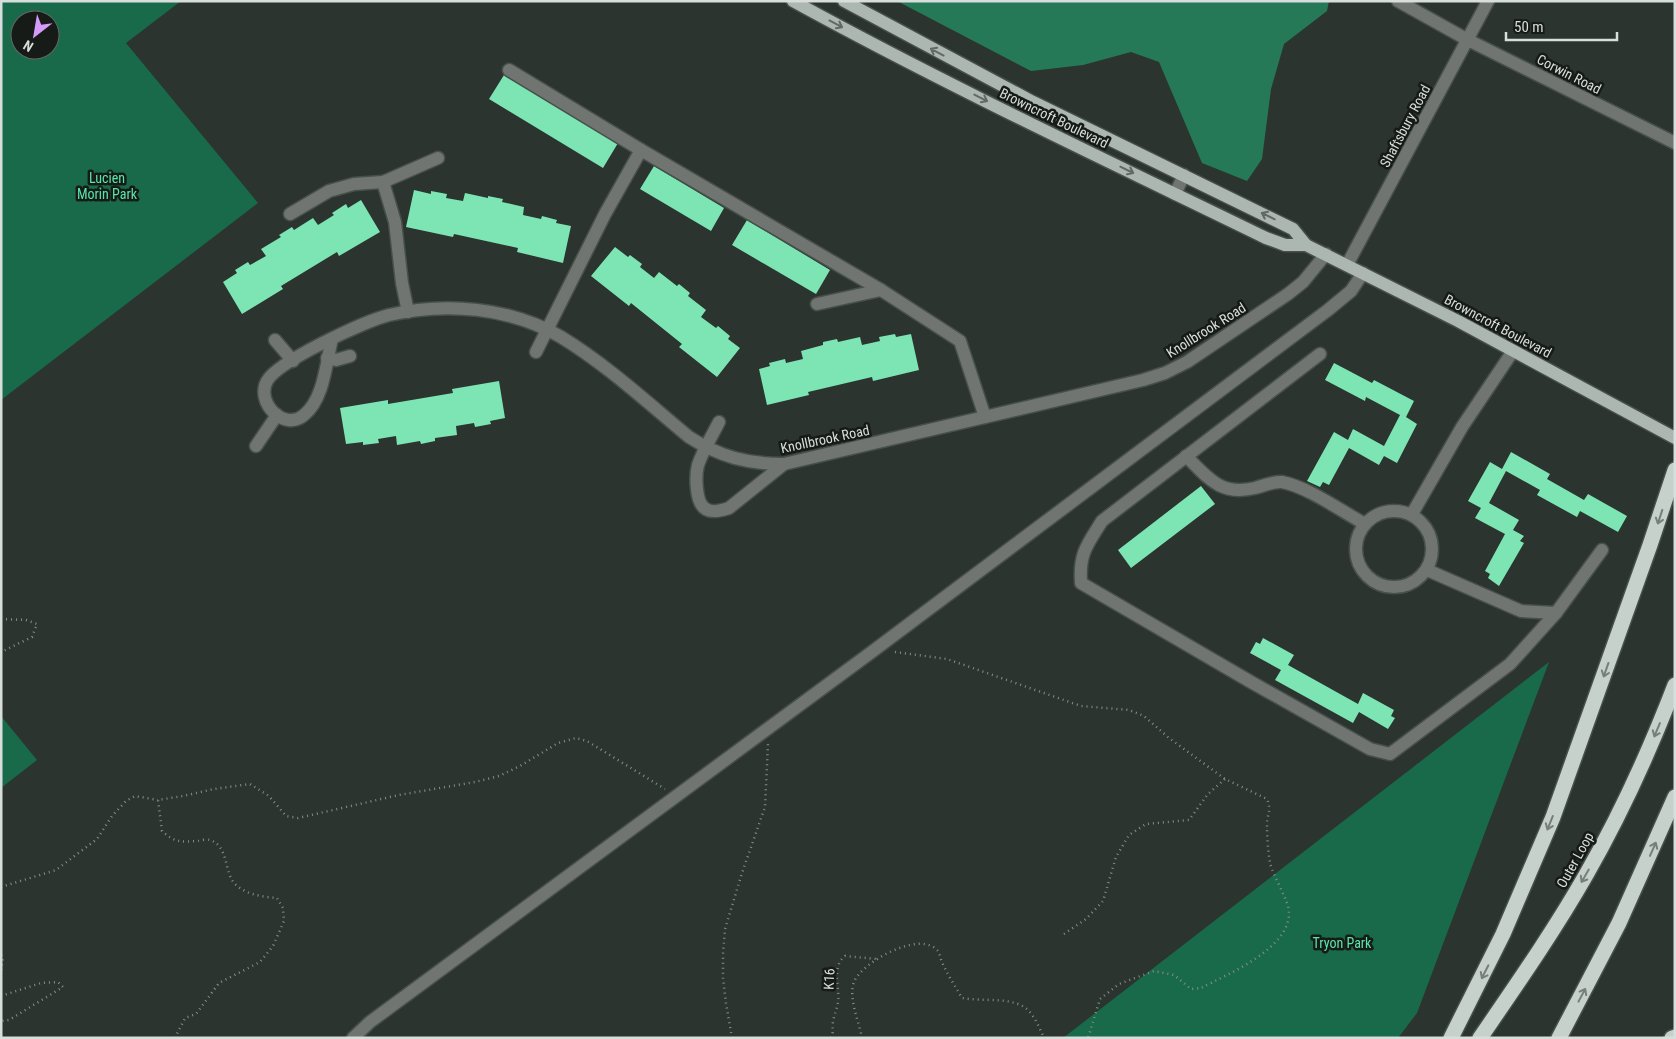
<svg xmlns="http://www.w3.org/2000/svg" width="1676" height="1039" viewBox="0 0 1676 1039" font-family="'Roboto Condensed',sans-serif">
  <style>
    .green { fill: #196a4a; fill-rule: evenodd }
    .forest { fill: #267956 }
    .building { fill: #7de5b4 }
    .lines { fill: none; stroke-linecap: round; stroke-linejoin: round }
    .minor-casing { stroke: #474f4b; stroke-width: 15 }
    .major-casing { stroke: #474f4b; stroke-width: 15 }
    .highway-casing { stroke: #474f4b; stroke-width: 18 }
    .path { stroke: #878e8a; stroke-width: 2.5; stroke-dasharray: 1 4; stroke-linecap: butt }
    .minor { stroke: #707572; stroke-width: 12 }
    .major { stroke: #adb7b1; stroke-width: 12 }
    .highway { stroke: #c5d1ca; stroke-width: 15 }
    .oneway { stroke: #626964 }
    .oneway2 { stroke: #767f7a }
    .labels { text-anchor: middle; stroke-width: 5; stroke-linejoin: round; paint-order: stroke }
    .street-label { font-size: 14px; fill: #d8dedb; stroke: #161b18 }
    .park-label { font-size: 14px; fill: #58e7a9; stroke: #161b18 }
  </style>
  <rect width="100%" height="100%" fill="#2b342f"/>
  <g class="green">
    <path d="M1,1H181L126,43L258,203L1,400ZM20,20H50V50H20Z"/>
    <polygon points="1549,662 1417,1013 1398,1038 1063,1038"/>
    <polygon points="1,716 37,760 1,788"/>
  </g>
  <polygon class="forest" points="897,1 1329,1 1327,11 1284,44 1271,89 1262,159 1247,181 1202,163 1159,62 1131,52 1083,65 1031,71"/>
  <g class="building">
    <polygon points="504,75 618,143 603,168 489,99"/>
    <polygon points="654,166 724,208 711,231 640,189"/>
    <polygon points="414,190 431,194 431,191 447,194 446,198 463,201 465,193 488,198 488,196 503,199 502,202 524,207 523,215 541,219 542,216 557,220 556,223 571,226 563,263 517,252 518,248 454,234 453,237 406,227"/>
    <polygon points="361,200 380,232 339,256 337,252 281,286 283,289 242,314 223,282 237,273 235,270 248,262 250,265 266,256 261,249 281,237 279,235 292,227 294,230 313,218 318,225 334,215 332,213 346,204 348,208"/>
    <polygon points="747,220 830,270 816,294 732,245"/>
    <polygon points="615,247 628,257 630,255 642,264 640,267 654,278 659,272 677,286 679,284 690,293 688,296 706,310 701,317 716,328 718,326 730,336 728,339 740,348 717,377 679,347 682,344 631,303 629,306 591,276"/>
    <polygon points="895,334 896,337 911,334 919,370 873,381 872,377 808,392 809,395 767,405 759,369 770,366 769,363 785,359 786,363 803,359 801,351 823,345 823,342 837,339 838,342 860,337 862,345 880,341 879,337"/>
    <polygon points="1334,363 1372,383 1374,380 1414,401 1406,417 1417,424 1397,463 1384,456 1379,465 1349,448 1329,485 1323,482 1320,487 1307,481 1334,432 1348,440 1353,429 1384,446 1400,415 1366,397 1365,401 1325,380"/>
    <polygon points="499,381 505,418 490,421 491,424 475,427 474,423 456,426 457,435 435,438 435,441 421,444 420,441 397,445 396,436 378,439 379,443 363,445 363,442 346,444 340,408 388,400 388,404 453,393 452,389"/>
    <polygon points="1511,452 1550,474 1547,479 1584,500 1588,494 1627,516 1618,532 1580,511 1577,517 1537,495 1540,490 1506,471 1489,503 1519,520 1513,530 1524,536 1520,541 1524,543 1499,586 1488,578 1490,574 1485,571 1505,534 1475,518 1481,508 1468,501 1490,462 1502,469"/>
    <polygon points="1201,486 1215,504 1131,568 1118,550"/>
    <polygon points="1263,638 1294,655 1288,665 1358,704 1363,693 1394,710 1391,716 1395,718 1388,729 1359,712 1353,723 1275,680 1281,670 1250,653 1256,642 1260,644"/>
  </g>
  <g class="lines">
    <defs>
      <g id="minor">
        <polyline points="1398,1 1468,40 1675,143"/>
        <polyline points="509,70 641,150 881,290 960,341 985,417"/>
        <polyline points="1175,194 1184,175"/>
        <polyline points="290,214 329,191 354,184 383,182"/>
        <polyline points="1347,265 1488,1"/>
        <polyline points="817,304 881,290"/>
        <polyline points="408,312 402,283 395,222 383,182 438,158"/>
        <path d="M332,339C326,363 324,399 304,415C285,432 255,403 267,381C278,361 365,321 389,315C445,302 510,307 561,337C607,365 648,403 689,437C720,457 748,464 784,464L1143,380L1165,373L1187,362L1288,294L1303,282L1326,254"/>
        <polyline points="275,340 293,361"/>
        <polyline points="536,352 605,214 641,150"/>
        <path d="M1320,354L1102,521C1087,545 1079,553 1081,583L1251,682L1370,749L1390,754L1510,664L1556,613"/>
        <polyline points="327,358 336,360 350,356"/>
        <path d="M719,422C712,436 703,450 698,465C696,473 696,481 697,489C699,511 709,515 729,508L784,464"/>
        <polyline points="256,446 277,415"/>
        <path d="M1186,456C1209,479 1221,496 1255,488C1263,486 1274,481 1282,482C1308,487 1341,511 1365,524"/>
        <circle cx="1394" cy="549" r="38"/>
        <polyline points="1412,514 1462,427 1513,351"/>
        <polyline points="1427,570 1521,611 1556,613 1602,550"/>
        <polyline points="353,1038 370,1022 873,651 1328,310 1351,291 1363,273"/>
      </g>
      <g id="major">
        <path d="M793,1C948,86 1108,161 1266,238L1285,245H1306"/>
        <polyline points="844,1 1033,102 1293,229 1306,245 1458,321 1675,438"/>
      </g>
      <g id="highway">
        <polyline points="1451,1038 1503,934 1553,817 1650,545 1675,470"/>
        <path d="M1480,1038C1517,984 1554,931 1586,875C1621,814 1650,750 1675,685"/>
        <polyline points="1559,1038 1619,923 1675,797"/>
        <polyline points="1672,1038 1675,1037"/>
      </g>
    </defs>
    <use href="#minor" class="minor-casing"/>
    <use href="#major" class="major-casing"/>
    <use href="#highway" class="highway-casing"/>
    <g class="path">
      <polyline points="1,619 26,620 37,624 32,637 1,652"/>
      <path d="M895,652L947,659L1081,706L1129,710L1144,716L1169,738L1225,779L1267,799C1272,812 1267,813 1267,825C1267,837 1268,851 1270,863C1273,876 1289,901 1289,912C1290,949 1228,974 1201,988L1191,989L1174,975L1154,971L1119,984L1100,999L1088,1038"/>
      <polyline points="1,887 56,870 97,839 112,816 126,801 135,796 158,800"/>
      <polyline points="1064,934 1086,919 1103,901 1116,857 1129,835 1146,824 1189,820 1208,794 1225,779"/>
      <polyline points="1,955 3,958 1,971"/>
      <polyline points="1,996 41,983 58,982 63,987 9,1020 1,1021"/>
      <path d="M175,1038L185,1018L196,1014L219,983L260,962L273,946L284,921L283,908L277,898C264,897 247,895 236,885C223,873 230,847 210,840C207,839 201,840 198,841C181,842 175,843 162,831L158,800L183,796L214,789L250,784L269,796L286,816L298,818L399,795L475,782L499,776L520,766L558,743L576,738L587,741L665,789"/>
      <polyline points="732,1038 726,1003 723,978 723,954 725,929 742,873 765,807 768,744"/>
      <path d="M831,1038C834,1032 832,1028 833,1022C834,1015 837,1009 838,1002C840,987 831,967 845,956L877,959"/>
      <path d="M862,1038C859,1022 848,997 854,982C861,963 920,929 938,951C940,954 940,958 942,962C947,974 955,986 962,998C982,1002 1013,996 1028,1010C1035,1017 1040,1029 1044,1038"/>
    </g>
    <use href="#minor" class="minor"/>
    <use href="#major" class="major"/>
    <use href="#highway" class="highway"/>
  </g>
  <defs><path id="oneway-shaft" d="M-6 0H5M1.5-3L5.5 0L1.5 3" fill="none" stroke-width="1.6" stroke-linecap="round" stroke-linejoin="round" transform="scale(1.25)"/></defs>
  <g class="oneway">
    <use href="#oneway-shaft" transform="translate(836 24) rotate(28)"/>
    <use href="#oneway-shaft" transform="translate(937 52) rotate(-152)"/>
    <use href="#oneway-shaft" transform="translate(981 98) rotate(27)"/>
    <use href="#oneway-shaft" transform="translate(1127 170) rotate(26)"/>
    <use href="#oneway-shaft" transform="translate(1268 216) rotate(-154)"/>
  </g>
  <g class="oneway2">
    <use href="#oneway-shaft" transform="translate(1660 517) rotate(108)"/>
    <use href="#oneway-shaft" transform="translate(1606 670) rotate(109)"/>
    <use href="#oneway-shaft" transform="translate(1657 730) rotate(113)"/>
    <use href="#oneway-shaft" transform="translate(1550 823) rotate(112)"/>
    <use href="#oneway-shaft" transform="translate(1653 849) rotate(-66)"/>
    <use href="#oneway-shaft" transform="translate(1585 876) rotate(120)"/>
    <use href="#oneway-shaft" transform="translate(1485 972) rotate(117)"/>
    <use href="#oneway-shaft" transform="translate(1582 995) rotate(-62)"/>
  </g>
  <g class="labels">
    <g class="street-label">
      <text transform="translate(1569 74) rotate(27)" y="5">Corwin Road</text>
      <text transform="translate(1054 118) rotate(26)" y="5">Browncroft Boulevard</text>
      <text transform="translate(1405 126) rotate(-62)" y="5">Shaftsbury Road</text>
      <text transform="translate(1498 326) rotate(28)" y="5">Browncroft Boulevard</text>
      <text transform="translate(1206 330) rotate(-32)" y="5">Knollbrook Road</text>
      <text transform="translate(825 439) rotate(-12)" y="5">Knollbrook Road</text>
      <text transform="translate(1575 860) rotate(-61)" y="5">Outer Loop</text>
      <text transform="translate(829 979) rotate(-87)" y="5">K16</text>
    </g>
    <g class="park-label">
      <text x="107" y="183">Lucien<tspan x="107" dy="16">Morin Park</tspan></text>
      <text x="1342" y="948">Tryon Park</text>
    </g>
  </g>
  <rect width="1676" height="1039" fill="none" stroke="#d8dedb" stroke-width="5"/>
  <g transform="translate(35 35) rotate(211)"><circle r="24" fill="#161b18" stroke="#646966"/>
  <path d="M0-4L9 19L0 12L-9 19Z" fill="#d69bfa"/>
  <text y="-8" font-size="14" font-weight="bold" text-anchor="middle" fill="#d8dedb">N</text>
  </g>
  <path d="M1506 32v8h111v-8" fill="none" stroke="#d8dedb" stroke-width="2.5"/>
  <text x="1514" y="32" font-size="15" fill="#d8dedb" stroke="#161b18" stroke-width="4" paint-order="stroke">50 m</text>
</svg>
